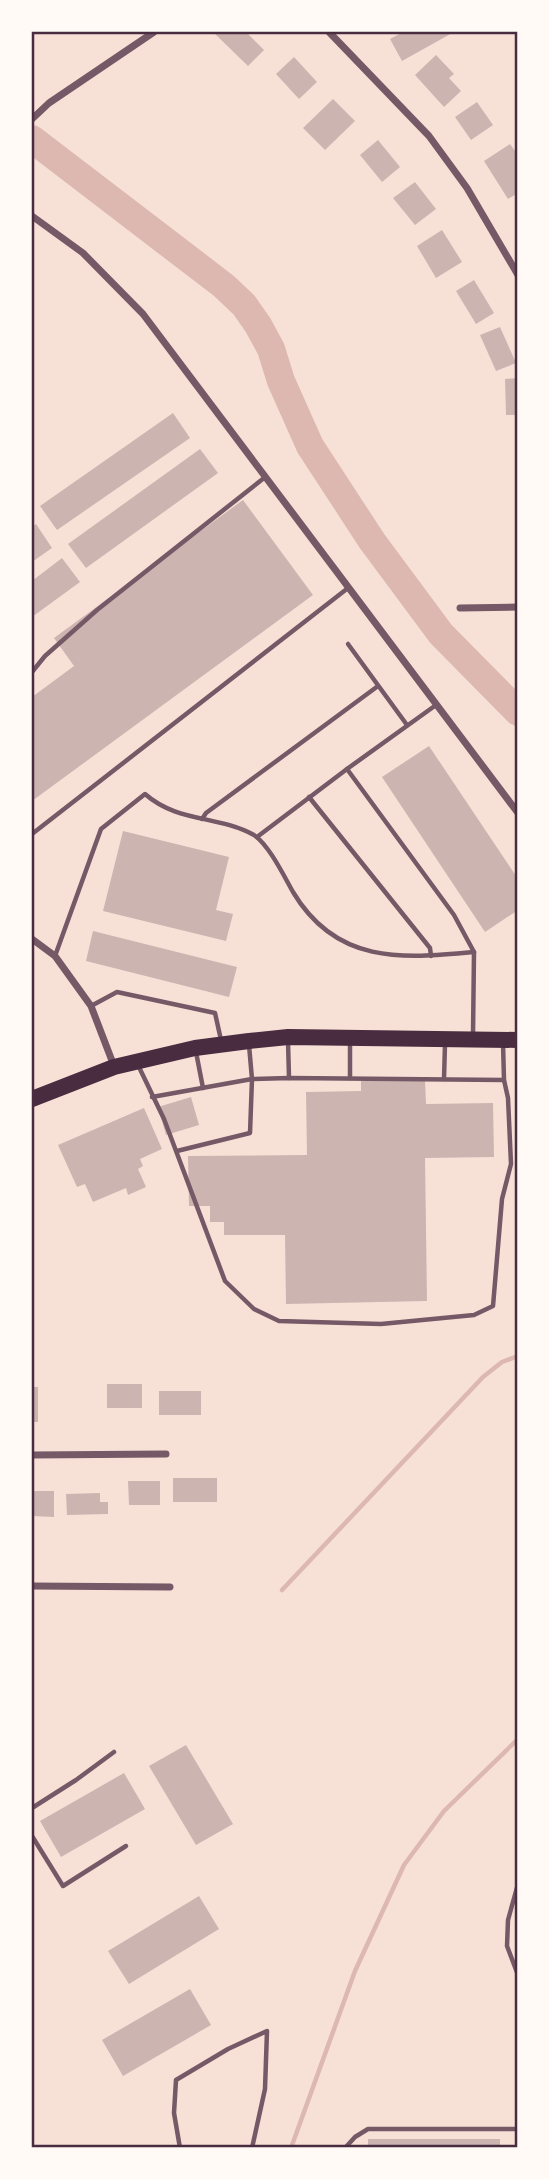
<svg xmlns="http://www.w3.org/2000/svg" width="549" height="2179" viewBox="0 0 549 2179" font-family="'Zilla Slab',serif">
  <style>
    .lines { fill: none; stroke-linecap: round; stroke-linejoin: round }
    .stream { stroke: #dcb8b0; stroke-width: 4.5 }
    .river { stroke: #dcb8b0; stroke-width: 28 }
    .building { fill: #ccb4b1 }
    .service { stroke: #755966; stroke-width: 4.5 }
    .minor { stroke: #755966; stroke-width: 7 }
    .primary { stroke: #4a2c40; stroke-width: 16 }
    .neatline { fill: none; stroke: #4a2c40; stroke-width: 2.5 }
  </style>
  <rect width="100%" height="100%" fill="#f7e1d7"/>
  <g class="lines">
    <g class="stream">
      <polyline points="282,1590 483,1377 502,1362 518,1356"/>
      <polyline points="291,2148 355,1971 404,1865 444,1811 518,1739"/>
    </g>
    <polyline class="river" points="32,139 224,286 244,305 258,325 271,349 281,381 310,446 372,541 441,634 518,712"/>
  </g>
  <g class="building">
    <polygon points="213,32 246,32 264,50 248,66"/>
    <polygon points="403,32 454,32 402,61 390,39"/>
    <polygon points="436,55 454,74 449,78 461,91 444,107 415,75"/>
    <polygon points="294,57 317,82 299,99 276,74"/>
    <polygon points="333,99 355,121 325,150 303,128"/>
    <polygon points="477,102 493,125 471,140 455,117"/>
    <polygon points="378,140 400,167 382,182 360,155"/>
    <polygon points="510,144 518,155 518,193 508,199 484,161"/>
    <polygon points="415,182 436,209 415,225 393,198"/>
    <polygon points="442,230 462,262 436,278 417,246"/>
    <polygon points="474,280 494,313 476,324 456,291"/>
    <polygon points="500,327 516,363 496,371 480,335"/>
    <polygon points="518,378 518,415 506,415 505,379"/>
    <polygon points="173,413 190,438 57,530 40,506"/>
    <polygon points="200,449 218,473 86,568 68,544"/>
    <polygon points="243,500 313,595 32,801 32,697 74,666 54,638"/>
    <polygon points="36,524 52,548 32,562 32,527"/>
    <polygon points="62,558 80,582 32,617 32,581"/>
    <polygon points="429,746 518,879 518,910 485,932 382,777"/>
    <polygon points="123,831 229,857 216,910 233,914 226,941 103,911"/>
    <polygon points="93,931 237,967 229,997 86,961"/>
    <polygon points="425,1080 426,1104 493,1103 494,1157 425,1158 427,1301 286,1304 285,1235 224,1235 224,1222 210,1222 210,1206 189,1206 188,1156 307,1155 306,1092 361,1091 361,1081"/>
    <polygon points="191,1097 199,1125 166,1135 158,1107"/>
    <polygon points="144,1108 162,1149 140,1159 143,1166 138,1169 146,1187 128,1195 126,1188 93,1202 85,1184 77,1187 58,1145"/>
    <rect x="107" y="1384" width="35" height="24"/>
    <rect x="32" y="1387" width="6" height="35"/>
    <rect x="159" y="1391" width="42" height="24"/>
    <rect x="173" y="1478" width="44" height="24"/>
    <polygon points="128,1481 160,1481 160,1505 129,1505"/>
    <polygon points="32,1491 54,1491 54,1517 32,1516"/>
    <polygon points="100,1493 100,1502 108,1502 108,1514 67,1515 66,1494"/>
    <polygon points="186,1745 233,1824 196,1845 149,1766"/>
    <polygon points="124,1773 145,1809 61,1857 40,1821"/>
    <polygon points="199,1896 219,1929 129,1984 108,1951"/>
    <polygon points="190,1989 211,2025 123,2076 102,2040"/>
    <rect x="368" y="2139" width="132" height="9"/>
  </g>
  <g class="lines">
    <g class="service">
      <polyline points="348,644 407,725"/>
      <polyline points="32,672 45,656 97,610 264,478"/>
      <polyline points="436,705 347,769 454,915 474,952"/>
      <polyline points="309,797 430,948 431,956"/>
      <polyline points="202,819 206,813 378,686"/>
      <polyline points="32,834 348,588"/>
      <polyline points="257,837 347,769"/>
      <path d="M55,956L101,829L145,794C178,823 218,815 254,835C269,845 284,876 293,892C336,964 401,959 474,952L473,1035"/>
      <polyline points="91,1006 117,992 215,1013 221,1040"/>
      <polyline points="288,1041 289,1078"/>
      <polyline points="350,1042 350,1077"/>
      <polyline points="196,1052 203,1088"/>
      <polyline points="138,1065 164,1119 225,1281 254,1309 279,1321 381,1324 474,1315 493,1306 502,1199 511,1164 508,1098 504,1080 503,1042"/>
      <polyline points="444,1079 445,1044"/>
      <polyline points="152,1097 252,1079 289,1078 504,1080"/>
      <polyline points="177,1151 250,1133 252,1079 249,1045"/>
      <polyline points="32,1808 76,1780 114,1752"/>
      <polyline points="32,1836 63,1886 126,1846"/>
      <polyline points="518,1884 508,1920 507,1946 518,1975"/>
      <polyline points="180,2148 174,2113 176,2080 228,2049 267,2031 265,2089 252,2148"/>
      <polyline points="345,2148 355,2137 368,2129 518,2129"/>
    </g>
    <g class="minor">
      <polyline points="329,32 429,136 467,188 518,275"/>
      <polyline points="32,119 49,103 154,32"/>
      <polyline points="32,216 83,253 143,314 518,813"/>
      <polyline points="460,608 518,607"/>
      <polyline points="32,939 55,956 91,1006 114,1066"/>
      <polyline points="32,1455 166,1454"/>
      <polyline points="32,1586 170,1587"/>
    </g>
    <polyline class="primary" points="32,1099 114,1067 195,1048 249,1041 288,1037 518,1040"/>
  </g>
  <rect width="549" height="2179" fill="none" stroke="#fffaf5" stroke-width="66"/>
  <rect x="33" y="33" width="483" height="2113" class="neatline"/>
</svg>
